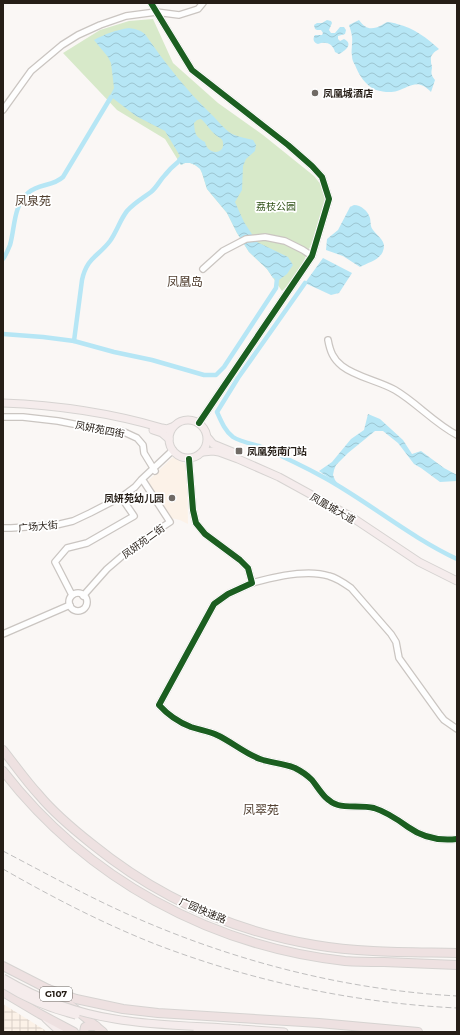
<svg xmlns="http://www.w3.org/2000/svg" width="460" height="1035" viewBox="0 0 460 1035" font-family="Montserrat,'Noto Sans SC',sans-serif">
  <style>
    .built { fill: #fcf2e8 }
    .industrial { fill: url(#industrial-grid) }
    .park { fill: #d7e9c9 }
    .water { fill: url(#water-waves); fill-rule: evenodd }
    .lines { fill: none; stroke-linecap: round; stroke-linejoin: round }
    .canal { stroke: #b6e6f5; stroke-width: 4.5 }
    .minor-casing { stroke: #cac5c1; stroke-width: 8 }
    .major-casing { stroke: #d6d3d1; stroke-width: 9 }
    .highway-casing { stroke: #d6d3d1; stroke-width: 10 }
    .minor { stroke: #fefefe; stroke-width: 5.5 }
    .major { stroke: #f5ecec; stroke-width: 7 }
    .highway { stroke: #eee1e1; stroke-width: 8 }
    .rail { stroke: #c0bfbf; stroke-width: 1; stroke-dasharray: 6 3; stroke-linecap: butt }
    .major-bridge-casing { stroke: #d6d3d1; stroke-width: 9; stroke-linecap: butt }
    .major-bridge { stroke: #f5ecec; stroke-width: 7 }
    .cycleway-casing { stroke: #fff; stroke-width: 8 }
    .cycleway { stroke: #1b5e20; stroke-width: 6 }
    .poi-dot { fill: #706a65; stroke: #fff; stroke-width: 1.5 }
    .labels { text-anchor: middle; stroke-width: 3.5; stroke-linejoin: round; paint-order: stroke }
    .shield { fill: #fff; stroke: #67625d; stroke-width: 1 }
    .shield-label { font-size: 9px; font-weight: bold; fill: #261e17 }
    .poi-label { font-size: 10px; font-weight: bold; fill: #261e17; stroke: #fff; text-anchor: start }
    .park-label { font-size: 10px; fill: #305218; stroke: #fff }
    .street-label { font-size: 10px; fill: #261e17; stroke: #fff }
    .quarter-label { font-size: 12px; fill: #524031; stroke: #fff }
  </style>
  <defs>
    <pattern id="industrial-grid" width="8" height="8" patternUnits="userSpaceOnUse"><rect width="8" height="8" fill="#fcf2e8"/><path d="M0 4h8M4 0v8" fill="none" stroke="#d8cfc6"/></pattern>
    <pattern id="water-waves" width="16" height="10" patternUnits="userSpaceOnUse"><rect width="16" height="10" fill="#b6e6f5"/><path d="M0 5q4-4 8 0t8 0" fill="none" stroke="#9cc5d1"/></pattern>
  </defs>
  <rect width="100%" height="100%" fill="#faf7f5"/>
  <polygon class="built" points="173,457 183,462 187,467 188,524 180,520 171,518 146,484 148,481"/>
  <polygon class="industrial" points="3,1004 48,1032 3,1032"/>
  <polygon class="park" points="153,19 173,63 218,103 263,135 314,176 322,186 326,204 317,231 302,265 286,287 282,291 267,269 249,252 237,233 227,213 207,189 202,173 200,168 195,165 190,163 185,163 181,165 165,139 117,110 63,53 100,30 129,21"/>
  <g class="water">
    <path d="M327,20L331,21L332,23L329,30L331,33H335L340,27H344L346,30L345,34L338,36V39L340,41L344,39C354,44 345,51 339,54L335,52C333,44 326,41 318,44C314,43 312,39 315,35H322L323,33L321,30H317L315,29L314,25L317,23H322Z"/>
    <path d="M359,20C366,30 372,30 382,25C384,24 386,22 388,22C390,22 395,23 397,24C414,28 427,38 439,49C434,52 430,55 431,61C431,65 432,64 432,68C431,73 431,75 435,80L431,92C418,78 411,86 397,91C391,93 383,92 376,90C365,85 359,75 355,65C353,62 352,59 352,56C351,52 352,48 352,44C353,37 351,31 349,25Z"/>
    <path d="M129,28C136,29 140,30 145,34C165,63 186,90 212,115C218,121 224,129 232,134C239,137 246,138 253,140L256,145L255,151L246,159L243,166L242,190L235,202L244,222L257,242L288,257L293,265L287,274L279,280L273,278L267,269L249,252L237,233L227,213L207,189L202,173L200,169L195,165L190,163H185L181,165L177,159L180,156L165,131L136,116L110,96L114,88L111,63L108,57L94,40C105,34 116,30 129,28ZM201,119C207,124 211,132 217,136C220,138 223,139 223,143C225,154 208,156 205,142C195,136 195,134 194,123L197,120Z"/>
    <path d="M354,205C361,205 368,211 370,218C371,223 370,226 373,230C378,237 387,241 383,251C380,260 367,263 360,267L343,256L326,250L327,239L338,230L350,207Z"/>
    <polygon points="323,258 352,273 339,293 331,295 305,283"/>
    <polygon points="368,414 380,419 403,440 412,454 421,451 444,468 457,475 457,481 440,482 421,468 414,464 398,443 383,431 375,431 348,453 336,465 334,470 333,475 335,480 338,484 319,471 332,462 351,439 364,430"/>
  </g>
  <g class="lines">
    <g class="canal">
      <path d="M3,259C6,255 8,250 10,245C15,228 13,206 28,193C39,183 52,187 63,177L111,97"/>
      <path d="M305,283L238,378L217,412C221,421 225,431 233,437C239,441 252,444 259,446C282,456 303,466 325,478C370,503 410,537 457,559"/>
      <polyline points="3,334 43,337 74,341 114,352 152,360 204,375 216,375 224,367 276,288 277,279"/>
      <path d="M74,341L82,280C87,257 98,257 110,241C117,231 120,220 127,211C134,203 143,198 151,192C157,187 160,180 165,175C169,170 173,166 178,162"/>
    </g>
    <defs>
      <g id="minor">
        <polyline points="151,3 192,70 288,145 312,166 322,177 329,199 312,256 199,423"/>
        <polyline points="3,110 31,71 62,45 78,35 100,25 126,16 156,12 179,15 198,9 203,3"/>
        <polyline points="203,269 223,251 246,239 265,237 285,241 303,250 312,256"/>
        <path d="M328,340C330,351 333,359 342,366C356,377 379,381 395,390C417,403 434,423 457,435"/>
        <polyline points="3,417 23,417 58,421 99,429 124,432 137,438 143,445 144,453 155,471"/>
        <path d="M189,459L193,510L196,523L205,534L240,560L248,568L252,583L228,594L214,604L159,705C168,715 178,722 191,727C200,730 209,731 217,735C232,742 244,753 260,759C271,763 283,763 295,768C301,771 307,775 312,780C320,790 325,801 338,805C348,808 362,805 374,808C387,812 397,819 408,827C422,837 440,841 457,839"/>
        <polyline points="3,528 11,528 56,525 73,521 90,513 123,496 135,487 141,480 173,450"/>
        <path d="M252,583C273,577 308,569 329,576C337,578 344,583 351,588L391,634L396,642L399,658L440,715L444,720L457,729"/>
        <circle cx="78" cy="602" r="9"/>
        <polyline points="72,595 55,562 67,548 87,543 134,516 121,497"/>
        <polyline points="83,596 107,569 135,545 170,522 144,482"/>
        <polyline points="3,634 70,605"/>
      </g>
      <g id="major">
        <path d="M3,403C57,405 111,413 162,428L167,429L172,427"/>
        <circle cx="188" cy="439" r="19"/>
        <polyline points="153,430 162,433 169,439"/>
        <polyline points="208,438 213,444 235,453"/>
        <polyline points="203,452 213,451 219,452 238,459 279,477 350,516 419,562 457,581"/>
        <polyline points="46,1019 60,1032"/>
        <polyline points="240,1029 284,1032"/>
      </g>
      <g id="highway">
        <path d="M3,750C15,765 26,781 39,795C54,813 73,829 92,844C157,897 233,931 315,945C362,953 410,952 457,953"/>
        <path d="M3,771C87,879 210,946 345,961C358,962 371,962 384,962C409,963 433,964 457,965"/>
        <polyline points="3,966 48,989 63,999 103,1032"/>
        <polyline points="48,989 76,999 123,1009 158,1013 319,1023 418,1032"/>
        <polyline points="3,992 40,1014 74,1032"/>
        <polyline points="84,1032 85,1027 87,1026 96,1026"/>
      </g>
    </defs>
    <use href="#minor" class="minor-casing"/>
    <use href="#major" class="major-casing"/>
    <use href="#highway" class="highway-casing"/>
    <use href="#minor" class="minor"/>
    <use href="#major" class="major"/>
    <use href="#highway" class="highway"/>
    <g class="rail">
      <path d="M3,851C49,875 94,900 141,920C241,963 348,990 457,996"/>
      <path d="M3,869C52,897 102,923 155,944C251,981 354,1003 457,1008"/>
    </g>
    <defs>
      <g id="major-bridge">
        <path d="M3,978C37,998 75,1013 115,1019C155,1026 199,1026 240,1029"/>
        <path d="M3,984C25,998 51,1009 76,1015"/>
        <polyline points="197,1031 214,1032"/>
      </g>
    </defs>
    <use href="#major-bridge" class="major-bridge-casing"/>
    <use href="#major-bridge" class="major-bridge"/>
    <defs>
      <g id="cycleway">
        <polyline points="151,3 192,70 288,145 312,166 322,177 329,199 312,256 199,423"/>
        <path d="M189,459L193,510L196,523L205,534L240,560L248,568L252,583L228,594L214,604L159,705C168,715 178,722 191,727C200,730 209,731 217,735C232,742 244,753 260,759C271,763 283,763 295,768C301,771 307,775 312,780C320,790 325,801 338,805C348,808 362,805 374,808C387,812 397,819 408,827C422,837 440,841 457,839"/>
      </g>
    </defs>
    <use href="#cycleway" class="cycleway-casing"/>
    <use href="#cycleway" class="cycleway"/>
  </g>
  <g class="poi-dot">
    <circle cx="315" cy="93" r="4"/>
    <rect x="235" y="447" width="8" height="8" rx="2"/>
    <circle cx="172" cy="498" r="4"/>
  </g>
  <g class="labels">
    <rect class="shield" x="40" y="987" width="32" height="14" rx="3"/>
    <g class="shield-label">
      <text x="56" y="997">G107</text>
    </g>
    <g class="poi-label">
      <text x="323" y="97">凤凰城酒店</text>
      <text x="247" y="455">凤凰苑南门站</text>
      <text x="164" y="502" text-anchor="end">凤妍苑幼儿园</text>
    </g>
    <g class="park-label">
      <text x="276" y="210">荔枝公园</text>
    </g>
    <g class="street-label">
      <text transform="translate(100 429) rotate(11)" y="4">凤妍苑四街</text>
      <text transform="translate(333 508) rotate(30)" y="4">凤凰城大道</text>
      <text transform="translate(38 526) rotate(-5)" y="4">广场大街</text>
      <text transform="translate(143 541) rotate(-36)" y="4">凤妍苑二街</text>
      <text transform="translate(203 910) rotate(23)" y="4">广园快速路</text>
    </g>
    <g class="quarter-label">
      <text x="33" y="205">凤泉苑</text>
      <text x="185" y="286">凤凰岛</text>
      <text x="261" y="814">凤翠苑</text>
    </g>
  </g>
  <rect width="460" height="1035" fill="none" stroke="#261e17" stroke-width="8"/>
</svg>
